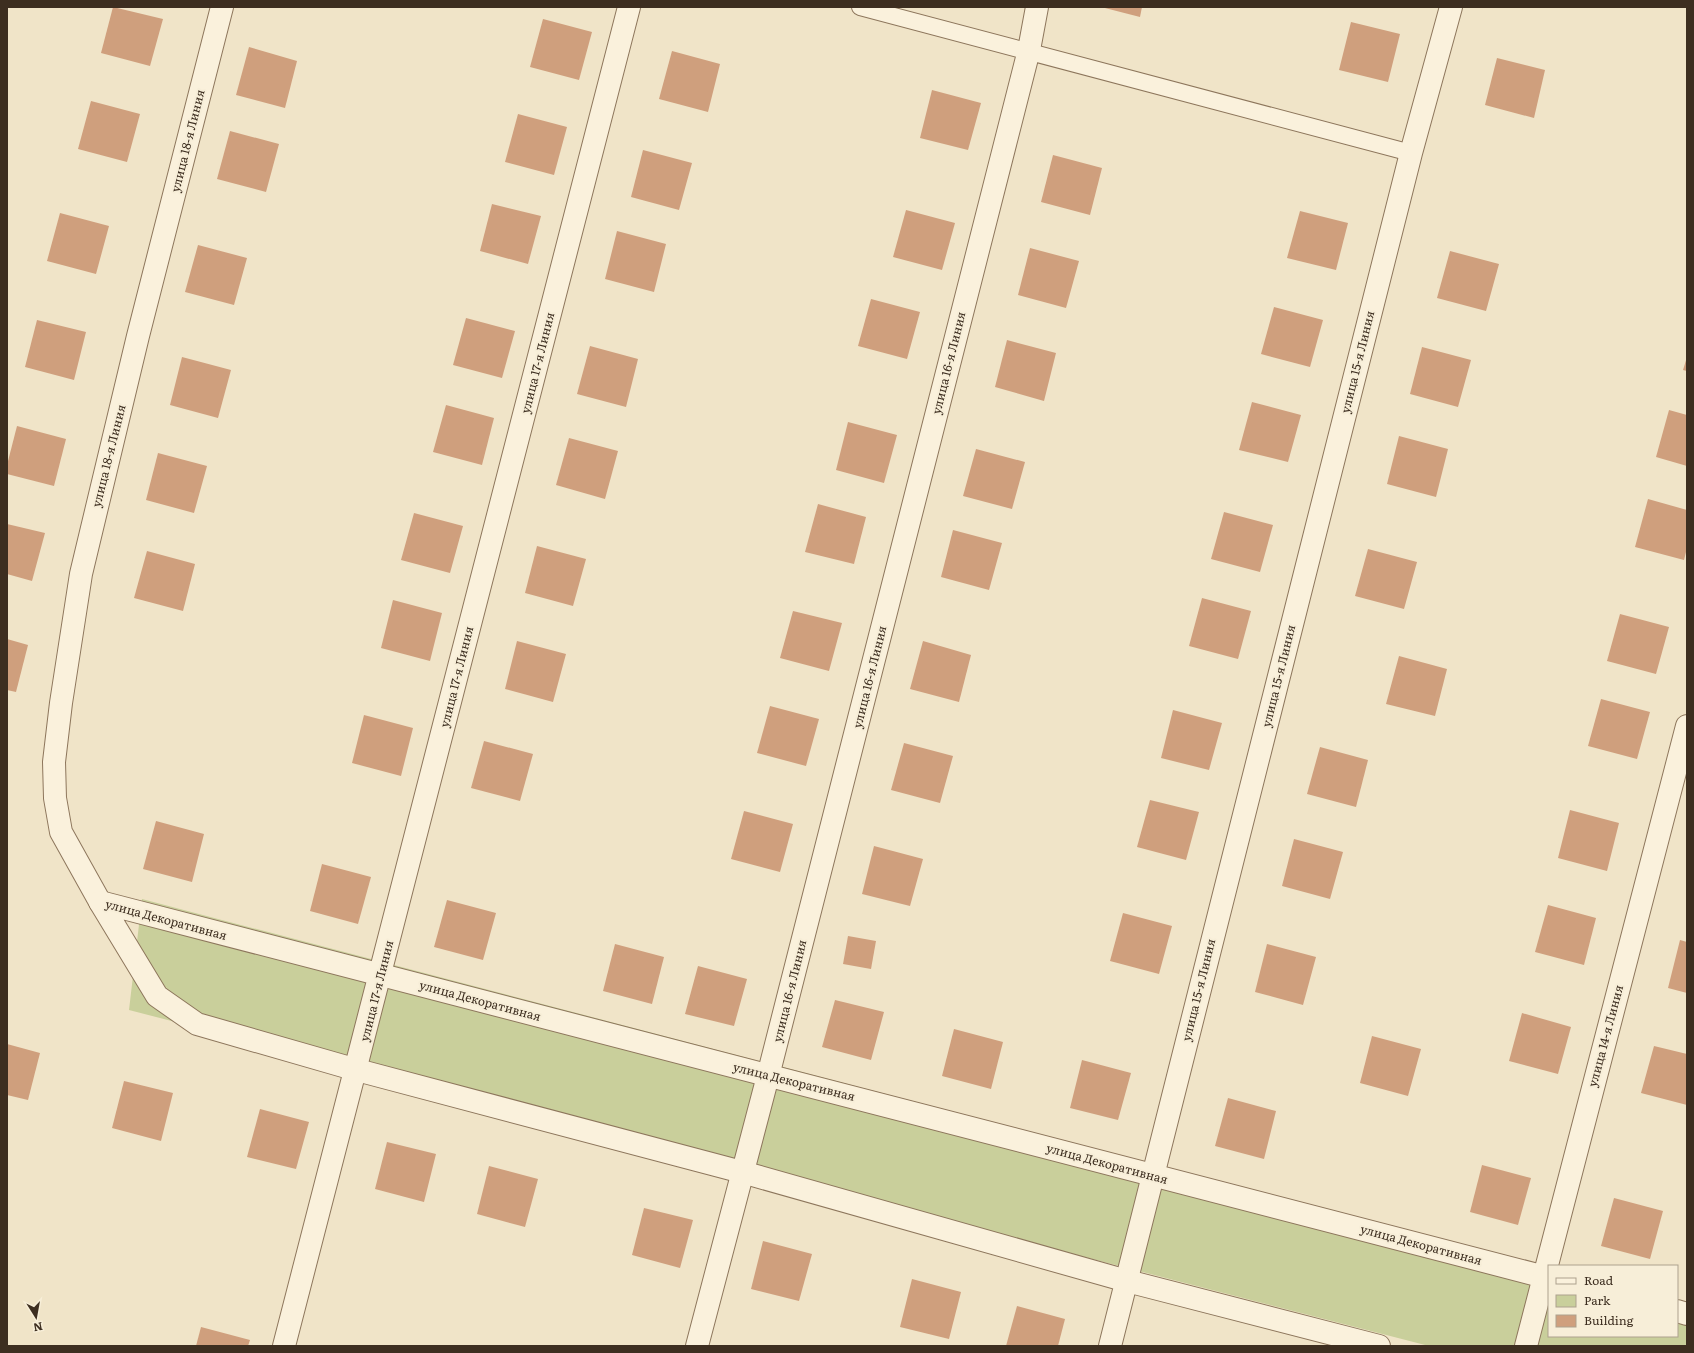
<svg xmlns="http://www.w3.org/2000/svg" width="1694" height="1353" viewBox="0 0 1694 1353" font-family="Literata,serif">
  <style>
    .green { fill: #c9cf9b }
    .building { fill: #cf9f7d }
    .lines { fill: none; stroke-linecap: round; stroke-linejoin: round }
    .lane-casing { stroke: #8d765c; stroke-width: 18 }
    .street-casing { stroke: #8d765c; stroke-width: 24 }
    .lane { stroke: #faf1dc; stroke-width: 16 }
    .street { stroke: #faf1dc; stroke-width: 22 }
    .labels { text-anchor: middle; stroke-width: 4; stroke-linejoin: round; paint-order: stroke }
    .street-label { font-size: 12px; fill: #3d2e20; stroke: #f7eed8 }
  </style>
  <rect width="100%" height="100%" fill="#f0e4c8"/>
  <polygon class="green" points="142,899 1549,1268 1549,1336 1677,1336 1677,1301 1687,1304 1687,1346 1429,1346 129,1010"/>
  <g class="building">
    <polygon points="113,7 163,19 150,66 101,53"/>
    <polygon points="1101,7 1142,7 1140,17"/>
    <polygon points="543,19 592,32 579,80 530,67"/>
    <polygon points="1351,22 1400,34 1388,82 1339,70"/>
    <polygon points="249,47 297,61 285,108 236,95"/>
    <polygon points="672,51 720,64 708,112 659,99"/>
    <polygon points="1497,58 1545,70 1534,118 1485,105"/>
    <polygon points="932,90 981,103 968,150 920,138"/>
    <polygon points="91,101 140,114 127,162 78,149"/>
    <polygon points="518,114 567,127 554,175 505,162"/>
    <polygon points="230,131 279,144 266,192 217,179"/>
    <polygon points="643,150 692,163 679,210 631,197"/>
    <polygon points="1053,155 1102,168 1090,215 1041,202"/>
    <polygon points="492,204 541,216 528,264 480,251"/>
    <polygon points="906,210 955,223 942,270 893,257"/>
    <polygon points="1300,211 1348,223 1336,270 1287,258"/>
    <polygon points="60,213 109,226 96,274 47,261"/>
    <polygon points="617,231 666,244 654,292 605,279"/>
    <polygon points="198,245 247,258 234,305 185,292"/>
    <polygon points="1030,248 1079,261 1066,308 1018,295"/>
    <polygon points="1450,251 1499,264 1486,311 1437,298"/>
    <polygon points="871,299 920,312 907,359 858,346"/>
    <polygon points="1274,307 1323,320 1310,367 1261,354"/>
    <polygon points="466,318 515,331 502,378 453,365"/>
    <polygon points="37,320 86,332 74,380 25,367"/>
    <polygon points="1007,340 1056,353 1044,401 995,387"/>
    <polygon points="590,346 638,359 626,407 577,394"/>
    <polygon points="1422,347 1471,360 1458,407 1410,394"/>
    <polygon points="182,357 231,370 218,418 170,405"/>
    <polygon points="1687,357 1687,371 1683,370"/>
    <polygon points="1252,402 1301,415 1288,462 1239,450"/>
    <polygon points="446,405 494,418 482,465 433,452"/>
    <polygon points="1669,410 1687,415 1687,466 1656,457"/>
    <polygon points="848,422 897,435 884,483 836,470"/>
    <polygon points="17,426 66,439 54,486 7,474 7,465"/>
    <polygon points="1399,436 1448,449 1436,497 1387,484"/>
    <polygon points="569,438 618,451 605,499 556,485"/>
    <polygon points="976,449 1025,462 1012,509 963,496"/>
    <polygon points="158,453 207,466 194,513 146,500"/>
    <polygon points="1648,499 1687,510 1687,548 1684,560 1635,547"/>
    <polygon points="818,504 866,517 854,564 805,552"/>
    <polygon points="1224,512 1273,525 1260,572 1211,559"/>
    <polygon points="414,513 463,526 450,573 401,560"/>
    <polygon points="7,524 45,533 32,581 7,574"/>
    <polygon points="953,530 1002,543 989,590 941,577"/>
    <polygon points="537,546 586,559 573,606 525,593"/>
    <polygon points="1368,549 1417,562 1404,609 1355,596"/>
    <polygon points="147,551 195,564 183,611 134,598"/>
    <polygon points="1202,598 1251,611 1238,659 1189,646"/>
    <polygon points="393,600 442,613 430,661 381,648"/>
    <polygon points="793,611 842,623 829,671 780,658"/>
    <polygon points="1620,614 1669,627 1656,674 1607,661"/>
    <polygon points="7,639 28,645 16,692 7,690"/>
    <polygon points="517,641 566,654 553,702 505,689"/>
    <polygon points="923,641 971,655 959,702 910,689"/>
    <polygon points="1399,656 1447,669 1435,716 1386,704"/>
    <polygon points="1601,699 1650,712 1637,759 1588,746"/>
    <polygon points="770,706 819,719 806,766 757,753"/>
    <polygon points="1173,710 1222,723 1209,770 1161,758"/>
    <polygon points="364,715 413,728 401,776 352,763"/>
    <polygon points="484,741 533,754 520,801 471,788"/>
    <polygon points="904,743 953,756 940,803 891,790"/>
    <polygon points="1320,747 1368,760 1356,807 1307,794"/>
    <polygon points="1150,800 1199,812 1186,860 1137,847"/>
    <polygon points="1570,810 1619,823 1607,871 1558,858"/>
    <polygon points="744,811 793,824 780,872 731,859"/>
    <polygon points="156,821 204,834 192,882 143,869"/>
    <polygon points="1294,839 1343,852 1330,899 1282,886"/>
    <polygon points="874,846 923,859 910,906 862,894"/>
    <polygon points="322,864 371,877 358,924 310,911"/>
    <polygon points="447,900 496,913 483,960 434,947"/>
    <polygon points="1548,905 1596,918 1584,965 1535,952"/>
    <polygon points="1123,913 1172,926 1159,974 1110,961"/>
    <polygon points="848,936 876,941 871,969 843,964"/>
    <polygon points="1680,940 1687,942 1687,993 1668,988"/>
    <polygon points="615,944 664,957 652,1004 603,991"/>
    <polygon points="1267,944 1316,957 1303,1005 1255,992"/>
    <polygon points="698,966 747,979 734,1026 685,1014"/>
    <polygon points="835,1000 884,1012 871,1060 822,1047"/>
    <polygon points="1522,1013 1571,1027 1558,1074 1509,1061"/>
    <polygon points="954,1029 1003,1042 991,1089 942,1076"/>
    <polygon points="1372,1036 1421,1049 1408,1096 1360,1083"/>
    <polygon points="7,1044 40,1053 28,1100 7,1095"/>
    <polygon points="1654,1046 1687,1054 1687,1105 1641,1093"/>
    <polygon points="1082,1060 1131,1073 1118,1120 1070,1108"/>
    <polygon points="124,1081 173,1093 161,1141 112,1128"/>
    <polygon points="1228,1098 1276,1111 1264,1159 1215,1146"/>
    <polygon points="260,1109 309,1122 296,1169 247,1157"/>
    <polygon points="387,1142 436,1154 424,1202 375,1189"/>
    <polygon points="1482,1165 1531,1178 1518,1225 1470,1212"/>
    <polygon points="489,1166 538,1179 525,1227 477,1214"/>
    <polygon points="1614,1198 1663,1211 1650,1259 1601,1246"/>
    <polygon points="644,1208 693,1220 680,1268 632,1255"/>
    <polygon points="763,1241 812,1254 799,1301 751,1289"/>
    <polygon points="912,1279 961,1292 949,1339 900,1327"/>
    <polygon points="1017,1306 1065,1319 1058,1346 1006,1346"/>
    <polygon points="201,1327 250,1340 248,1346 196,1346"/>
  </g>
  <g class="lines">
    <defs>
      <polyline id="lane" points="860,7 1411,153"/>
      <g id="street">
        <polyline points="100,902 61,832 55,798 54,762 61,703 81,574 138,336 222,7"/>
        <polyline points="1677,1311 1687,1314"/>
        <polyline points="284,1346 629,7"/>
        <polyline points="697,1346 768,1076 1029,50 1037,7"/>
        <polyline points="1110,1346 1411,153 1451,7"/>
        <polyline points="1379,1346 1127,1281 742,1172 357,1070 197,1024 157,996 100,902 1549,1278"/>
        <polyline points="1526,1346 1687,726"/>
      </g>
    </defs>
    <use href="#lane" class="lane-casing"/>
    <use href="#street" class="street-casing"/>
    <use href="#lane" class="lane"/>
    <use href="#street" class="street"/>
  </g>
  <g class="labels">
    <g class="street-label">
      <text transform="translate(188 141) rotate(-76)" y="4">улица 18-я Линия</text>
      <text transform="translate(1358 362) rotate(-76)" y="4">улица 15-я Линия</text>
      <text transform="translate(538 363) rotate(-76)" y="4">улица 17-я Линия</text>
      <text transform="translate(949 363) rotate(-76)" y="4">улица 16-я Линия</text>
      <text transform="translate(109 456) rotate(-76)" y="4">улица 18-я Линия</text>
      <text transform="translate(1279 676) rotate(-76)" y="4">улица 15-я Линия</text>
      <text transform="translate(457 677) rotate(-76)" y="4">улица 17-я Линия</text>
      <text transform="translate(870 677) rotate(-76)" y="4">улица 16-я Линия</text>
      <text transform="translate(166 920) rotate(15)" y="4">улица Декоративная</text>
      <text transform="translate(1199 990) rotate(-76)" y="4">улица 15-я Линия</text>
      <text transform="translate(377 991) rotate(-76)" y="4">улица 17-я Линия</text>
      <text transform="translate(790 991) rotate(-76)" y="4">улица 16-я Линия</text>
      <text transform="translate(480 1001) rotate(15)" y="4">улица Декоративная</text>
      <text transform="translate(1606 1036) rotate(-75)" y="4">улица 14-я Линия</text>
      <text transform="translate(794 1082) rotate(14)" y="4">улица Декоративная</text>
      <text transform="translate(1107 1164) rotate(15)" y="4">улица Декоративная</text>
      <text transform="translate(1421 1245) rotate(15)" y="4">улица Декоративная</text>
    </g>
  </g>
  <rect width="1694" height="1353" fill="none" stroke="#3d2e20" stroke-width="16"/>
  <rect x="1548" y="1265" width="130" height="72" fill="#f7eed8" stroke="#ada18e"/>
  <rect x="1556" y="1278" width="20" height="6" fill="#faf1dc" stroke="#ada18e"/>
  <text x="1584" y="1285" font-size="12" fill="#3d2e20">Road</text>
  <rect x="1556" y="1295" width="20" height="12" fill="#c9cf9b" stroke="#ada18e"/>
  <text x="1584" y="1305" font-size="12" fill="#3d2e20">Park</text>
  <rect x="1556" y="1315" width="20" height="12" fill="#cf9f7d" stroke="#ada18e"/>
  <text x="1584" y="1325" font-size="12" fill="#3d2e20">Building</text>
  <g transform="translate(36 1317) rotate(169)" stroke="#f7eed8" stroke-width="3" paint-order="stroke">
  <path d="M0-3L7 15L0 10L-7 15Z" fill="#3d2e20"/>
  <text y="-6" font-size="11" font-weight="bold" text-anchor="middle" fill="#3d2e20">N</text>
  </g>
</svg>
